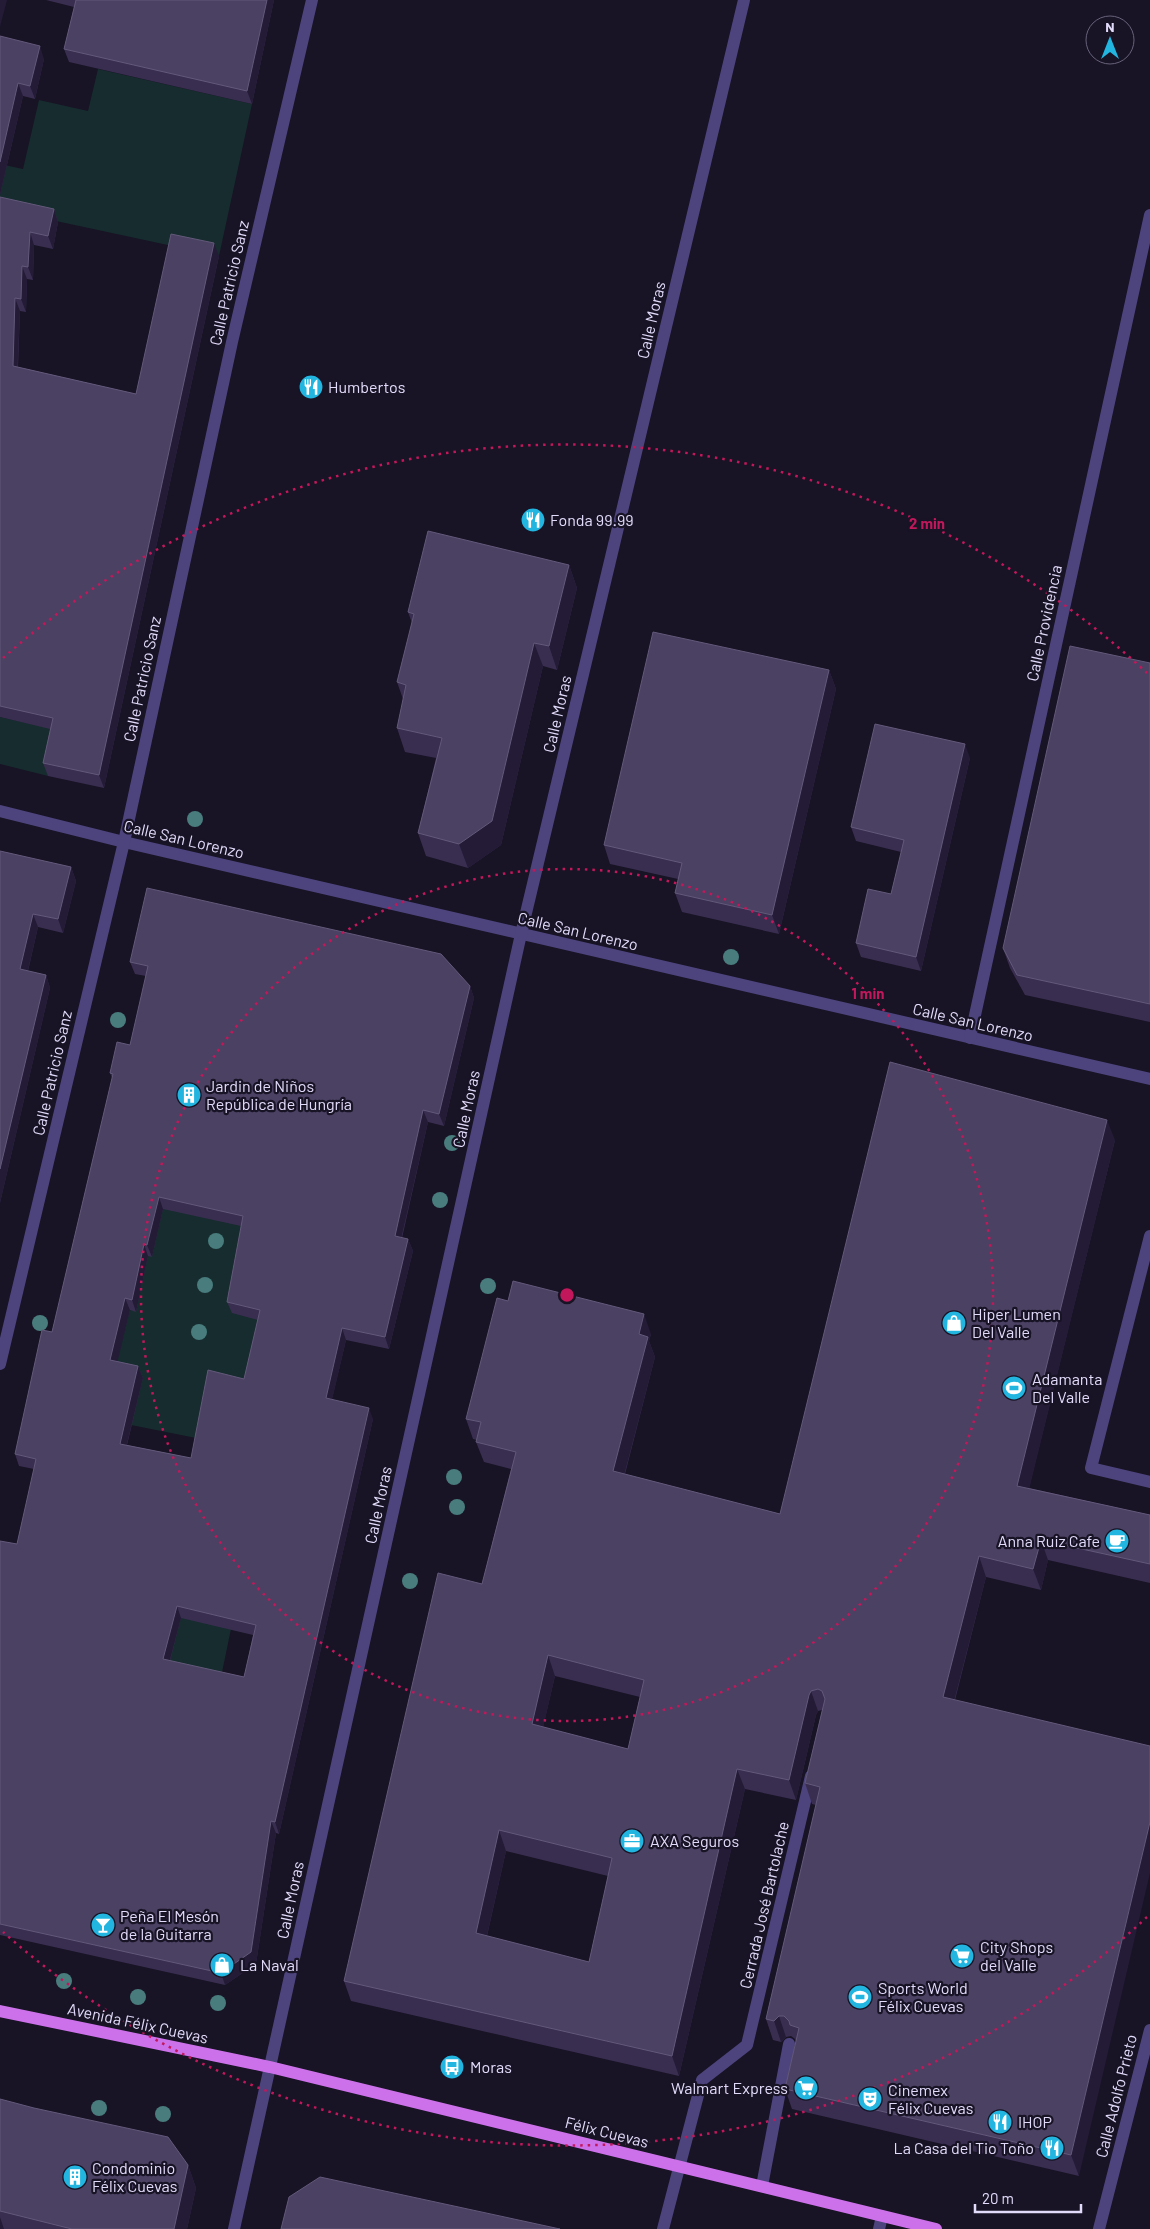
<svg xmlns="http://www.w3.org/2000/svg" width="1150" height="2229" viewBox="0 0 1150 2229" font-family="Barlow,sans-serif">
  <style>
    .green { fill: #162c2e }
    .lines { fill: none; stroke-linecap: round; stroke-linejoin: round }
    .minor { stroke: #4d447d; stroke-width: 12 }
    .major { stroke: #cd71eb; stroke-width: 12 }
    .tree { fill: #487c7d }
    .wall { fill: #392e50; fill-rule: evenodd }
    .shaded-wall { fill: #241b37 }
    .building { fill: #4b4162; stroke: #63597a; fill-rule: evenodd }
    .ring { fill: none; stroke: #c2185b; stroke-width: 2.5; stroke-dasharray: 2.5 5 }
    .labels { text-anchor: middle; stroke-width: 4.5; stroke-linejoin: round; paint-order: stroke }
    .street-label { font-size: 16px; fill: #e3dbfa; stroke: #181325 }
    .poi-label { font-size: 16px; fill: #e3dbfa; stroke: #181325; text-anchor: start }
    .centre { fill: #c2185b; stroke: #181325; stroke-width: 2.5 }
    .ring-label { font-size: 15px; text-anchor: middle; font-weight: bold; fill: #c2185b; stroke: #181325; stroke-width: 4.5; stroke-linejoin: round; paint-order: stroke }
  </style>
  <rect width="100%" height="100%" fill="#181325"/>
  <g class="green">
    <polygon points="98,69 252,104 219,256 0,209 0,164 23,169 39,100 88,111"/>
    <polygon points="0,717 58,730 48,776 0,764"/>
    <polygon points="92,1193 246,1215 264,1321 248,1391 201,1439 131,1425 115,1372 123,1309 136,1311"/>
    <polygon points="180,1617 231,1629 220,1682 167,1670"/>
  </g>
  <g class="lines">
    <g class="minor">
      <polyline points="0,811 124,842 1150,1079"/>
      <polyline points="970,1038 1150,215"/>
      <polyline points="1150,1236 1091,1468 1150,1482"/>
      <polyline points="0,1364 124,842 232,342 312,0"/>
      <polyline points="762,2186 789,2044"/>
      <polyline points="234,2229 521,934 744,0"/>
      <polyline points="663,2229 702,2080 747,2045 811,1776"/>
      <polyline points="879,2229 882,2216"/>
      <polyline points="1099,2229 1150,2030"/>
    </g>
    <polyline class="major" points="0,2011 270,2067 936,2229"/>
  </g>
  <g class="tree">
    <circle cx="195" cy="819" r="8"/>
    <circle cx="731" cy="957" r="8"/>
    <circle cx="118" cy="1020" r="8"/>
    <circle cx="452" cy="1143" r="8"/>
    <circle cx="440" cy="1200" r="8"/>
    <circle cx="216" cy="1241" r="8"/>
    <circle cx="205" cy="1285" r="8"/>
    <circle cx="488" cy="1286" r="8"/>
    <circle cx="40" cy="1323" r="8"/>
    <circle cx="199" cy="1332" r="8"/>
    <circle cx="454" cy="1477" r="8"/>
    <circle cx="457" cy="1507" r="8"/>
    <circle cx="410" cy="1581" r="8"/>
    <circle cx="64" cy="1981" r="8"/>
    <circle cx="138" cy="1997" r="8"/>
    <circle cx="218" cy="2003" r="8"/>
    <circle cx="99" cy="2108" r="8"/>
    <circle cx="163" cy="2114" r="8"/>
  </g>
  <g class="wall">
    <polygon points="46,0 274,0 252,104 69,62 64,49 74,7"/>
    <polygon points="0,36 44,59 35,99 23,96 0,195"/>
    <polygon points="0,197 54,209 58,222 53,249 34,245 33,280 27,279 26,312 20,311 18,367 136,394 219,256 104,788 48,776 43,763 50,729 0,717"/>
    <polygon points="569,565 577,588 557,670 543,666 501,845 468,868 426,856 418,833 436,758 405,752 397,728 403,699 397,682 412,623 408,612"/>
    <polygon points="1150,663 1150,1022 1025,995 1010,968 1003,948"/>
    <polygon points="829,670 836,689 779,934 682,912 675,893 678,879 610,864 604,845"/>
    <polygon points="970,758 921,971 861,957 856,943 891,894 901,852 856,841 851,827"/>
    <polygon points="0,851 71,867 76,881 63,933 38,927 28,971 46,975 50,988 0,1203"/>
    <path d="M130,962L470,986L474,998L444,1126L428,1122L402,1238L408,1239L413,1251L389,1349L346,1340L332,1399L373,1419L279,1834L276,1833L256,1964L225,1985L0,1935V1541L17,1544L34,1469L19,1466L15,1454L52,1332L112,1078L110,1073L130,1045L146,976L135,974ZM163,1209L241,1226L227,1302L232,1313L258,1320L244,1379L191,1458L127,1445L143,1378L138,1366L117,1361L130,1310L136,1312L148,1256L152,1257ZM181,1618L253,1635L244,1677L170,1661Z"/>
    <path d="M1115,1140L1029,1488L1150,1515V1583L1048,1560L1041,1590L986,1577L955,1700L1079,2176L792,2109L785,2089L796,2042L795,2039L791,2036L786,2037L781,2042L773,2040L766,2019L816,1805L812,1804L805,1783L822,1710L818,1711L816,1715L796,1800L745,1789L679,2076L351,2001L344,1981L482,1584L511,1469L484,1462L476,1442L477,1440L473,1439L466,1419L651,1334L649,1341L655,1357L625,1474L780,1514ZM555,1676L640,1697L628,1749L543,1727ZM506,1851L608,1876L589,1962L487,1936Z"/>
    <polygon points="0,2099 188,2165 196,2188 187,2229 0,2229"/>
  </g>
  <g class="shaded-wall">
    <polygon points="0,0 7,0 0,27"/>
    <polygon points="267,0 274,0 252,104 247,91"/>
    <polygon points="40,46 44,59 35,99 30,86"/>
    <polygon points="18,83 23,96 0,195 0,162"/>
    <polygon points="54,209 58,222 53,249 48,236"/>
    <polygon points="30,232 34,245 33,280 28,267"/>
    <polygon points="214,243 219,256 104,788 99,775"/>
    <polygon points="22,266 27,279 26,312 21,299"/>
    <polygon points="15,298 20,311 17,379 13,366"/>
    <polygon points="569,565 577,588 557,670 549,646"/>
    <polygon points="534,643 543,666 501,845 468,868 459,844"/>
    <polygon points="829,670 836,689 779,934 772,915"/>
    <polygon points="965,744 970,758 921,971 916,957"/>
    <polygon points="71,867 76,881 63,933 58,919"/>
    <polygon points="33,914 38,927 25,983 20,969"/>
    <polygon points="46,975 50,988 0,1203 0,1169"/>
    <polygon points="470,986 474,998 444,1126 439,1114"/>
    <polygon points="423,1110 428,1122 399,1248 395,1236"/>
    <polygon points="1107,1120 1115,1140 1025,1506 1017,1486"/>
    <polygon points="159,1197 163,1209 152,1257 147,1245"/>
    <polygon points="408,1239 413,1251 389,1349 385,1337"/>
    <polygon points="144,1244 148,1256 136,1312 132,1300"/>
    <polygon points="125,1298 130,1310 115,1372 110,1360"/>
    <polygon points="644,1314 651,1334 649,1341 655,1357 620,1491 613,1471 639,1334"/>
    <polygon points="342,1328 346,1340 330,1409 326,1398"/>
    <polygon points="138,1366 143,1378 124,1456 120,1444"/>
    <polygon points="369,1408 373,1419 279,1834 275,1822"/>
    <polygon points="1041,1540 1048,1560 1041,1590 1033,1569"/>
    <polygon points="979,1556 986,1577 950,1717 943,1697"/>
    <polygon points="177,1606 181,1618 167,1671 163,1659"/>
    <polygon points="548,1655 555,1676 539,1745 532,1724"/>
    <polygon points="811,1691 818,1711 816,1715 796,1800 789,1780 809,1695"/>
    <polygon points="737,1769 745,1789 679,2076 672,2056"/>
    <polygon points="271,1821 276,1833 256,1964 225,1985 221,1973"/>
    <polygon points="1150,1822 1150,1873 1079,2176 1071,2155"/>
    <polygon points="499,1830 506,1851 483,1953 476,1933"/>
    <polygon points="779,2016 786,2037 781,2042 774,2021"/>
    <polygon points="188,2165 196,2188 187,2229 174,2229"/>
    <polygon points="0,2217 4,2229 0,2229"/>
  </g>
  <g class="building">
    <polygon points="76,0 267,0 247,91 64,49"/>
    <polygon points="0,36 40,46 30,86 18,83 0,162"/>
    <polygon points="0,197 54,209 48,236 30,232 28,267 22,266 21,299 15,298 13,366 136,394 171,234 214,243 99,775 43,763 53,718 0,706"/>
    <polygon points="428,531 569,565 549,646 534,643 492,821 459,844 418,833 442,738 397,728 406,685 397,682 414,614 408,612"/>
    <polygon points="653,632 829,670 772,915 675,893 682,863 604,845"/>
    <polygon points="1070,646 1150,663 1150,1004 1017,975 1003,948"/>
    <polygon points="875,724 965,744 916,957 856,943 868,889 891,894 904,840 851,827"/>
    <polygon points="0,851 71,867 58,919 33,914 20,969 46,975 0,1169"/>
    <path d="M147,888L441,954L470,986L439,1114L423,1110L395,1236L408,1239L385,1337L342,1328L326,1398L369,1408L275,1822L271,1821L251,1952L221,1973L0,1924V1541L17,1544L36,1459L15,1454L42,1330L52,1332L113,1074L110,1073L117,1042L130,1045L148,966L130,962ZM159,1197L243,1216L227,1302L260,1310L244,1379L208,1370L191,1458L120,1444L138,1366L110,1360L125,1298L132,1300L144,1244L147,1245ZM177,1606L256,1625L244,1677L163,1659Z"/>
    <path d="M890,1062L1107,1120L1017,1486L1150,1515V1564L1041,1540L1033,1569L979,1556L943,1697L1150,1746V1822L1071,2155L785,2089L799,2028L790,2025L789,2021L784,2016H779L774,2021L766,2019L820,1787L805,1783L825,1699L822,1691L818,1689L811,1691L809,1695L789,1780L737,1769L672,2056L344,1981L438,1573L482,1584L516,1452L476,1442L481,1422L466,1419L497,1298L508,1301L513,1281L644,1314L639,1334L648,1337L613,1471L780,1514ZM548,1655L644,1680L628,1749L532,1724ZM499,1830L612,1858L589,1962L476,1933Z"/>
    <polygon points="0,2099 34,2108 168,2137 188,2165 174,2229 72,2229 0,2211"/>
    <polygon points="320,2177 560,2229 281,2229 289,2197"/>
  </g>
  <g class="ring">
    <circle cx="567" cy="1295" r="426"/>
    <path d="M1147 1917A851 851 0 0 1 3 1932M3 658A851 851 0 0 1 1147 673"/>
  </g>
  <defs>
    <symbol id="restaurant-disc" viewBox="-11 -11 22 22"><circle r="9.5" fill="#21b5e0" stroke="#181325"/><path d="M-5-6h1v4h1v-4h1v4h1v-4h1v5L-1.5 .5V6h-2V.5L-5-1ZM5-6V6H3V1.5H1.5Q1.5-4 5-6Z" fill="#fff"/></symbol>
    <symbol id="building-disc" viewBox="-11 -11 22 22"><circle r="9.5" fill="#21b5e0" stroke="#181325"/><path d="M-4-6H4V6H1V3H-1V6H-4ZM-2.5-4.3h1.7v1.8h-1.7ZM.8-4.3h1.7v1.8H.8ZM-2.5-1h1.7V.8h-1.7ZM.8-1h1.7V.8H.8Z" fill="#fff"/></symbol>
    <symbol id="shop-disc" viewBox="-11 -11 22 22"><circle r="9.5" fill="#21b5e0" stroke="#181325"/><path d="M-5-2.5h2.3a2.7 3.5 0 0 1 5.4 0H5L5.5 6h-11ZM-1.5-2.5h3a1.5 2.3 0 0 0-3 0Z" fill="#fff"/></symbol>
    <symbol id="stadium-disc" viewBox="-11 -11 22 22"><circle r="9.5" fill="#21b5e0" stroke="#181325"/><path d="M0-5a6.5 5 0 1 0 0 10a6.5 5 0 1 0 0-10ZM-3.5-1.8h7v3.6h-7Z" fill="#fff"/></symbol>
    <symbol id="cafe-disc" viewBox="-11 -11 22 22"><circle r="9.5" fill="#21b5e0" stroke="#181325"/><path d="M-5.5-4.5H6V0H3Q3 3.5 0 3.5H-2.5Q-5.5 3.5-5.5 0ZM3-3.2v2h1.7v-2ZM-6 4.5H4V6H-6Z" fill="#fff"/></symbol>
    <symbol id="office-disc" viewBox="-11 -11 22 22"><circle r="9.5" fill="#21b5e0" stroke="#181325"/><path d="M-6-3h4V-5.5h4V-3h4V5H-6ZM-1-4.5V-3h2v-1.5ZM-6 0V1H6V0Z" fill="#fff"/></symbol>
    <symbol id="bar-disc" viewBox="-11 -11 22 22"><circle r="9.5" fill="#21b5e0" stroke="#181325"/><path d="M-6-5H6L.8 .8V4.5H3.5V6h-7V4.5H-.8V.8Z" fill="#fff"/></symbol>
    <symbol id="supermarket-disc" viewBox="-11 -11 22 22"><circle r="9.5" fill="#21b5e0" stroke="#181325"/><path d="M-6-5.5h2.5l.6 2H6L4.5 2H-2.5L-4.4-4H-6ZM-1.5 3.2a1.3 1.3 0 1 0 .1 0ZM3 3.2a1.3 1.3 0 1 0 .1 0Z" fill="#fff"/></symbol>
    <symbol id="bus-disc" viewBox="-11 -11 22 22"><circle r="9.5" fill="#21b5e0" stroke="#181325"/><path d="M-5-6H5V4H4V6H2V4H-2V6H-4V4H-5ZM-3.5-4V0h7V-4ZM-3.5 1.2v1.5H-2V1.2ZM2 1.2v1.5H3.5V1.2Z" fill="#fff"/></symbol>
    <symbol id="theatre-disc" viewBox="-11 -11 22 22"><circle r="9.5" fill="#21b5e0" stroke="#181325"/><path d="M-5-5.5Q0-4 5-5.5V0Q5 5 0 6Q-5 5-5 0ZM-3.3-2.5H-1v1.5H-3.3ZM1-2.5H3.3v1.5H1ZM-2.8 1Q0 5.5 2.8 1Z" fill="#fff"/></symbol>
  </defs>
  <g fill-rule="evenodd">
    <use href="#restaurant-disc" x="297" y="373" width="28" height="28"/>
    <use href="#restaurant-disc" x="519" y="506" width="28" height="28"/>
    <use href="#building-disc" x="175" y="1081" width="28" height="28"/>
    <use href="#shop-disc" x="940" y="1309" width="28" height="28"/>
    <use href="#stadium-disc" x="1000" y="1374" width="28" height="28"/>
    <use href="#cafe-disc" x="1103" y="1527" width="28" height="28"/>
    <use href="#office-disc" x="618" y="1827" width="28" height="28"/>
    <use href="#bar-disc" x="89" y="1911" width="28" height="28"/>
    <use href="#supermarket-disc" x="948" y="1942" width="28" height="28"/>
    <use href="#shop-disc" x="208" y="1951" width="28" height="28"/>
    <use href="#stadium-disc" x="846" y="1983" width="28" height="28"/>
    <use href="#bus-disc" x="438" y="2053" width="28" height="28"/>
    <use href="#supermarket-disc" x="792" y="2074" width="28" height="28"/>
    <use href="#theatre-disc" x="856" y="2085" width="28" height="28"/>
    <use href="#restaurant-disc" x="986" y="2108" width="28" height="28"/>
    <use href="#restaurant-disc" x="1038" y="2134" width="28" height="28"/>
    <use href="#building-disc" x="61" y="2163" width="28" height="28"/>
  </g>
  <g class="labels">
    <g class="street-label">
      <text transform="translate(229 283) rotate(-77)" y="6">Calle Patricio Sanz</text>
      <text transform="translate(651 320) rotate(-77)" y="6">Calle Moras</text>
      <text transform="translate(1044 623) rotate(-78)" y="6">Calle Providencia</text>
      <text transform="translate(142 679) rotate(-78)" y="6">Calle Patricio Sanz</text>
      <text transform="translate(557 714) rotate(-77)" y="6">Calle Moras</text>
      <text transform="translate(184 839) rotate(13)" y="6">Calle San Lorenzo</text>
      <text transform="translate(578 931) rotate(13)" y="6">Calle San Lorenzo</text>
      <text transform="translate(973 1022) rotate(13)" y="6">Calle San Lorenzo</text>
      <text transform="translate(52 1073) rotate(-77)" y="6">Calle Patricio Sanz</text>
      <text transform="translate(466 1109) rotate(-78)" y="6">Calle Moras</text>
      <text transform="translate(378 1505) rotate(-78)" y="6">Calle Moras</text>
      <text transform="translate(290 1900) rotate(-78)" y="6">Calle Moras</text>
      <text transform="translate(764 1905) rotate(-77)" y="6">Cerrada José Bartolache</text>
      <text transform="translate(138 2023) rotate(12)" y="6">Avenida Félix Cuevas</text>
      <text transform="translate(1116 2096) rotate(-76)" y="6">Calle Adolfo Prieto</text>
      <text transform="translate(607 2132) rotate(14)" y="6">Félix Cuevas</text>
    </g>
    <g class="poi-label">
      <text x="328" y="393">Humbertos</text>
      <text x="550" y="526">Fonda 99.99</text>
      <text x="206" y="1092">Jardin de Niños<tspan x="206" dy="18">República de Hungría</tspan></text>
      <text x="972" y="1320">Hiper Lumen<tspan x="972" dy="18">Del Valle</tspan></text>
      <text x="1032" y="1385">Adamanta<tspan x="1032" dy="18">Del Valle</tspan></text>
      <text x="1100" y="1547" text-anchor="end">Anna Ruiz Cafe</text>
      <text x="650" y="1847">AXA Seguros</text>
      <text x="120" y="1922">Peña El Mesón<tspan x="120" dy="18">de la Guitarra</tspan></text>
      <text x="980" y="1953">City Shops<tspan x="980" dy="18">del Valle</tspan></text>
      <text x="240" y="1971">La Naval</text>
      <text x="878" y="1994">Sports World<tspan x="878" dy="18">Félix Cuevas</tspan></text>
      <text x="470" y="2073">Moras</text>
      <text x="788" y="2094" text-anchor="end">Walmart Express</text>
      <text x="888" y="2096">Cinemex<tspan x="888" dy="18">Félix Cuevas</tspan></text>
      <text x="1018" y="2128">IHOP</text>
      <text x="1034" y="2154" text-anchor="end">La Casa del Tio Toño</text>
      <text x="92" y="2174">Condominio<tspan x="92" dy="18">Félix Cuevas</tspan></text>
    </g>
  </g>
  <circle cx="567" cy="1295" r="8" class="centre"/>
  <g class="ring-label">
    <text x="927" y="529">2 min</text>
    <text x="868" y="999">1 min</text>
  </g>
  <g transform="translate(1110 40)"><circle r="24" fill="#181325" stroke="#69637a"/>
  <path d="M0-4L9 19L0 12L-9 19Z" fill="#21b5e0"/>
  <text y="-8" font-size="14" font-weight="bold" text-anchor="middle" fill="#e3dbfa">N</text>
  </g>
  <path d="M975 2204v8h106v-8" fill="none" stroke="#e3dbfa" stroke-width="2.5"/>
  <text x="982" y="2204" font-size="15" fill="#e3dbfa" stroke="#181325" stroke-width="4" paint-order="stroke">20 m</text>
</svg>
